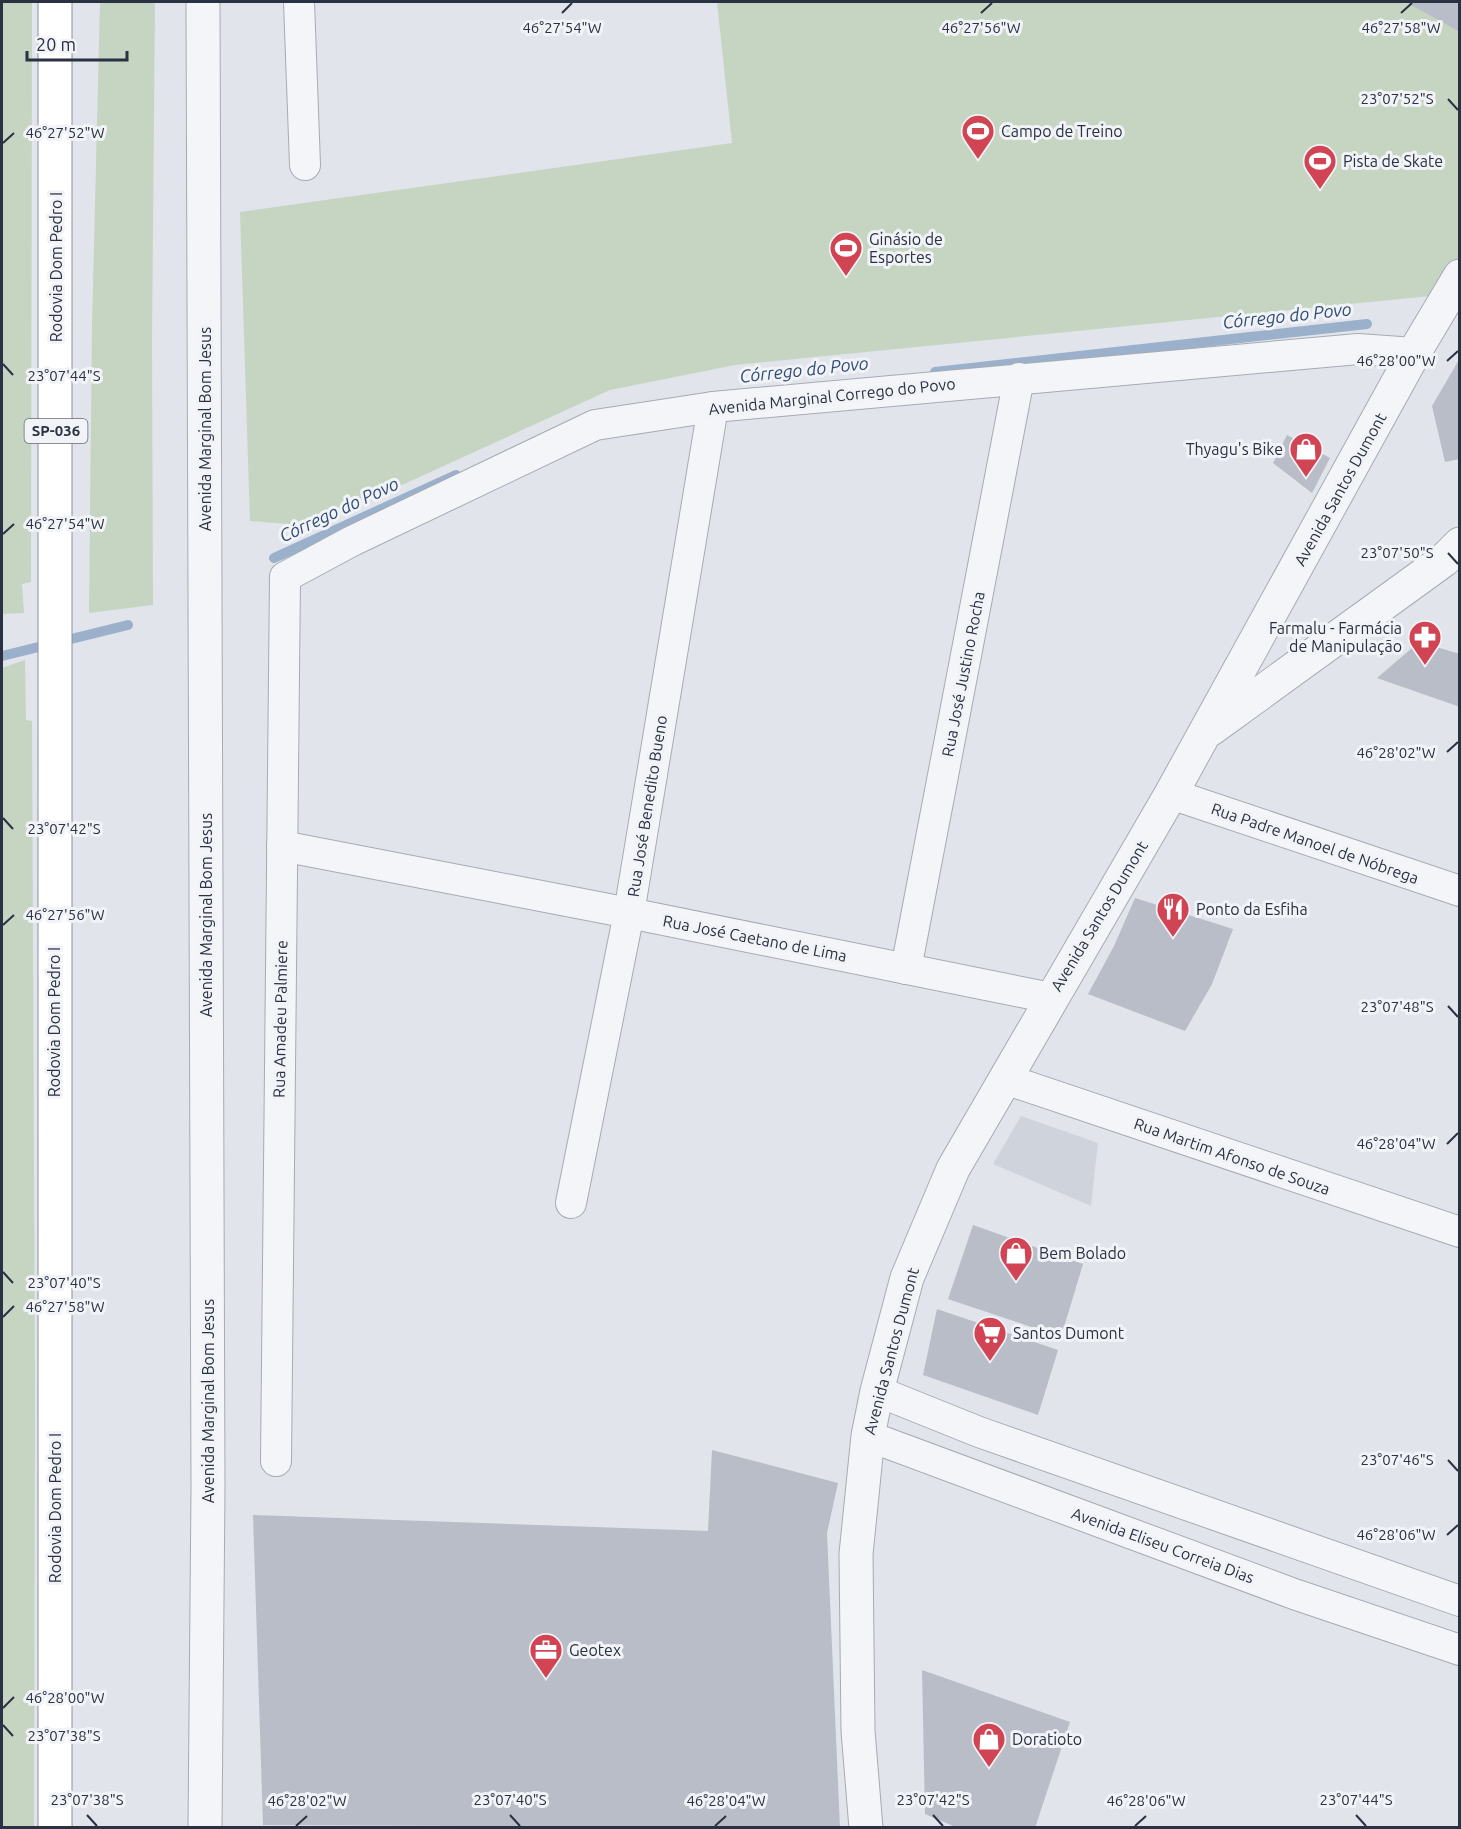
<svg xmlns="http://www.w3.org/2000/svg" width="1461" height="1829" viewBox="0 0 1461 1829" font-family="Ubuntu,sans-serif">
  <style>
    .built { fill: #cfd3dc }
    .green { fill: #c6d4c2 }
    .lines { fill: none; stroke-linecap: round; stroke-linejoin: round }
    .stream { stroke: #9bb0cb; stroke-width: 10 }
    .building { fill: #b8bdc7 }
    .minor-casing { stroke: #a6abb4; stroke-width: 32 }
    .tertiary-casing { stroke: #a6abb4; stroke-width: 35 }
    .motorway-casing { stroke: #8891a1; stroke-width: 35 }
    .minor { stroke: #f4f5f8; stroke-width: 30 }
    .tertiary { stroke: #f4f5f8; stroke-width: 33 }
    .motorway { stroke: #fff; stroke-width: 33 }
    .ticks { fill: none; stroke: #293142; stroke-width: 2 }
    .labels { text-anchor: middle; stroke-width: 6; stroke-linejoin: round; paint-order: stroke }
    .shield { fill: #f1f3f7; stroke: #656b78; stroke-width: 1.5 }
    .shield-label { font-size: 15px; font-weight: bold; fill: #293142 }
    .poi-label { font-size: 16px; fill: #293142; stroke: #f1f3f7; text-anchor: start }
    .street-label { font-size: 16px; fill: #293142; stroke: #f1f3f7 }
    .water-label { font-size: 18px; font-style: italic; fill: #324e77; stroke: #f1f3f7 }
    .ticks-label { font-size: 15px; text-anchor: middle; fill: #293142; stroke: #f1f3f7; stroke-width: 6; stroke-linejoin: round; paint-order: stroke }
  </style>
  <rect width="100%" height="100%" fill="#e1e4ea"/>
  <polygon class="built" points="1021,1116 1098,1143 1091,1206 993,1164"/>
  <g class="green">
    <polygon points="2,2 32,2 31,582 22,584 24,613 2,614"/>
    <polygon points="100,2 155,2 152,341 153,605 89,613 92,326"/>
    <polygon points="717,2 1459,2 1459,259 1440,295 735,365 610,390 312,526 250,521 240,212 732,143"/>
    <polygon points="25,660 26,720 32,721 35,1394 34,1827 2,1828 2,668"/>
  </g>
  <g class="lines">
    <g class="stream">
      <polyline points="935,372 1367,324"/>
      <polyline points="274,558 456,475"/>
      <polyline points="2,656 128,625"/>
    </g>
  </g>
  <g class="building">
    <polygon points="1406,2 1460,2 1460,32"/>
    <polygon points="1460,358 1460,459 1445,462 1432,406"/>
    <polygon points="1287,435 1330,458 1312,493 1273,463"/>
    <polygon points="1419,642 1460,654 1460,707 1377,678"/>
    <polygon points="1135,898 1233,929 1212,984 1185,1031 1088,994 1114,946"/>
    <polygon points="973,1225 1083,1264 1061,1337 948,1299"/>
    <polygon points="937,1309 1058,1350 1038,1415 923,1375"/>
    <polygon points="712,1450 838,1483 827,1533 840,1828 263,1825 253,1515 708,1531"/>
    <polygon points="922,1670 1070,1722 1035,1828 958,1828 925,1814"/>
  </g>
  <g class="lines">
    <defs>
      <g id="minor">
        <polyline points="299,2 305,165"/>
        <polyline points="1171,794 1460,891"/>
        <polyline points="282,846 629,913 1051,998"/>
        <polyline points="906,969 1019,378"/>
        <polyline points="1005,1079 1460,1232"/>
        <polyline points="571,1203 629,913 713,407"/>
        <polyline points="877,1391 979,1432 1460,1601"/>
        <polyline points="868,1436 1294,1594 1460,1650"/>
        <polyline points="276,1461 285,577 352,541 595,425 713,407 1358,349 1414,353"/>
      </g>
      <g id="tertiary">
        <polyline points="203,2 208,1488 205,1828"/>
        <polyline points="1211,729 1444,560 1460,544"/>
        <polyline points="866,1828 858,1731 856,1554 868,1436 877,1391 907,1278 953,1169 1171,794 1414,353 1460,276"/>
      </g>
      <polyline id="motorway" points="55,1828 55,2"/>
    </defs>
    <use href="#minor" class="minor-casing"/>
    <use href="#tertiary" class="tertiary-casing"/>
    <use href="#motorway" class="motorway-casing"/>
    <use href="#minor" class="minor"/>
    <use href="#tertiary" class="tertiary"/>
    <use href="#motorway" class="motorway"/>
  </g>
  <path class="ticks" d="M562,13L572,3M981,13L992,3M1401,13L1412,3M1448,99L1458,110M3,143L14,133M1447,361L1458,351M3,364L13,375M3,534L14,524M1448,553L1458,564M1447,752L1458,742M3,818L13,829M3,925L14,915M1448,1006L1458,1017M1447,1144L1458,1133M3,1272L13,1283M3,1317L14,1306M1448,1460L1458,1471M1447,1535L1458,1525M3,1708L14,1697M3,1725L13,1736M87,1815L97,1826M510,1815L520,1826M933,1815L943,1826M1356,1815L1366,1826M296,1826L307,1816M715,1826L726,1816M1135,1826L1146,1816"/>
  <defs>
    <symbol id="stadium-pin" viewBox="-11 -11 22 30"><path d="M0 17L-7.5 6A9.5 9.5 0 1 1 7.5 6Z" fill="#d14453" stroke="#f1f3f7"/><path d="M0-5a6.5 5 0 1 0 0 10a6.5 5 0 1 0 0-10ZM-3.5-1.8h7v3.6h-7Z" fill="#fff"/></symbol>
    <symbol id="shop-pin" viewBox="-11 -11 22 30"><path d="M0 17L-7.5 6A9.5 9.5 0 1 1 7.5 6Z" fill="#d14453" stroke="#f1f3f7"/><path d="M-5-2.5h2.3a2.7 3.5 0 0 1 5.4 0H5L5.5 6h-11ZM-1.5-2.5h3a1.5 2.3 0 0 0-3 0Z" fill="#fff"/></symbol>
    <symbol id="pharmacy-pin" viewBox="-11 -11 22 30"><path d="M0 17L-7.5 6A9.5 9.5 0 1 1 7.5 6Z" fill="#d14453" stroke="#f1f3f7"/><path d="M-2-6h4v4h4v4h-4v4h-4v-4h-4v-4h4Z" fill="#fff"/></symbol>
    <symbol id="restaurant-pin" viewBox="-11 -11 22 30"><path d="M0 17L-7.5 6A9.5 9.5 0 1 1 7.5 6Z" fill="#d14453" stroke="#f1f3f7"/><path d="M-5-6h1v4h1v-4h1v4h1v-4h1v5L-1.5 .5V6h-2V.5L-5-1ZM5-6V6H3V1.5H1.5Q1.5-4 5-6Z" fill="#fff"/></symbol>
    <symbol id="supermarket-pin" viewBox="-11 -11 22 30"><path d="M0 17L-7.5 6A9.5 9.5 0 1 1 7.5 6Z" fill="#d14453" stroke="#f1f3f7"/><path d="M-6-5.5h2.5l.6 2H6L4.5 2H-2.5L-4.4-4H-6ZM-1.5 3.2a1.3 1.3 0 1 0 .1 0ZM3 3.2a1.3 1.3 0 1 0 .1 0Z" fill="#fff"/></symbol>
    <symbol id="office-pin" viewBox="-11 -11 22 30"><path d="M0 17L-7.5 6A9.5 9.5 0 1 1 7.5 6Z" fill="#d14453" stroke="#f1f3f7"/><path d="M-6-3h4V-5.5h4V-3h4V5H-6ZM-1-4.5V-3h2v-1.5ZM-6 0V1H6V0Z" fill="#fff"/></symbol>
  </defs>
  <g fill-rule="evenodd">
    <use href="#stadium-pin" x="959" y="112" width="38" height="52"/>
    <use href="#stadium-pin" x="1301" y="142" width="38" height="52"/>
    <use href="#stadium-pin" x="827" y="229" width="38" height="52"/>
    <use href="#shop-pin" x="1287" y="430" width="38" height="52"/>
    <use href="#pharmacy-pin" x="1406" y="618" width="38" height="52"/>
    <use href="#restaurant-pin" x="1154" y="890" width="38" height="52"/>
    <use href="#shop-pin" x="997" y="1234" width="38" height="52"/>
    <use href="#supermarket-pin" x="971" y="1314" width="38" height="52"/>
    <use href="#office-pin" x="527" y="1631" width="38" height="52"/>
    <use href="#shop-pin" x="970" y="1720" width="38" height="52"/>
  </g>
  <g class="labels">
    <rect class="shield" x="24.5" y="419" width="63" height="24" rx="4.5"/>
    <g class="shield-label">
      <text x="56" y="436">SP-036</text>
    </g>
    <g class="poi-label">
      <text x="1001" y="137">Campo de Treino</text>
      <text x="1343" y="167">Pista de Skate</text>
      <text x="869" y="245">Ginásio de<tspan x="869" dy="18">Esportes</tspan></text>
      <text x="1283" y="455" text-anchor="end">Thyagu's Bike</text>
      <text x="1402" y="634" text-anchor="end">Farmalu - Farmácia<tspan x="1402" dy="18">de Manipulação</tspan></text>
      <text x="1196" y="915">Ponto da Esfiha</text>
      <text x="1039" y="1259">Bem Bolado</text>
      <text x="1013" y="1339">Santos Dumont</text>
      <text x="569" y="1656">Geotex</text>
      <text x="1012" y="1745">Doratioto</text>
    </g>
    <g class="street-label">
      <text transform="translate(56 267) rotate(-90)" y="6">Rodovia Dom Pedro I</text>
      <text transform="translate(832 396) rotate(-6)" y="6">Avenida Marginal Corrego do Povo</text>
      <text transform="translate(205 429) rotate(-90)" y="6">Avenida Marginal Bom Jesus</text>
      <text transform="translate(1340 489) rotate(-61)" y="6">Avenida Santos Dumont</text>
      <text transform="translate(963 674) rotate(-79)" y="6">Rua José Justino Rocha</text>
      <text transform="translate(647 806) rotate(-81)" y="6">Rua José Benedito Bueno</text>
      <text transform="translate(1315 843) rotate(19)" y="6">Rua Padre Manoel de Nóbrega</text>
      <text transform="translate(206 915) rotate(-90)" y="6">Avenida Marginal Bom Jesus</text>
      <text transform="translate(1099 916) rotate(-59)" y="6">Avenida Santos Dumont</text>
      <text transform="translate(755 938) rotate(11)" y="6">Rua José Caetano de Lima</text>
      <text transform="translate(280 1019) rotate(-89)" y="6">Rua Amadeu Palmiere</text>
      <text transform="translate(54 1022) rotate(-90)" y="6">Rodovia Dom Pedro I</text>
      <text transform="translate(1232 1156) rotate(19)" y="6">Rua Martim Afonso de Souza</text>
      <text transform="translate(891 1351) rotate(-75)" y="6">Avenida Santos Dumont</text>
      <text transform="translate(208 1401) rotate(-90)" y="6">Avenida Marginal Bom Jesus</text>
      <text transform="translate(55 1508) rotate(-90)" y="6">Rodovia Dom Pedro I</text>
      <text transform="translate(1163 1545) rotate(20)" y="6">Avenida Eliseu Correia Dias</text>
    </g>
    <g class="water-label">
      <text transform="translate(1287 316) rotate(-6)" y="6">Córrego do Povo</text>
      <text transform="translate(804 370) rotate(-6)" y="6">Córrego do Povo</text>
      <text transform="translate(339 510) rotate(-25)" y="6">Córrego do Povo</text>
    </g>
  </g>
  <g class="ticks-label">
    <text x="562" y="33">46°27'54"W</text>
    <text x="981" y="33">46°27'56"W</text>
    <text x="1401" y="33">46°27'58"W</text>
    <text x="1397" y="104">23°07'52"S</text>
    <text x="65" y="138">46°27'52"W</text>
    <text x="1396" y="366">46°28'00"W</text>
    <text x="64" y="381">23°07'44"S</text>
    <text x="65" y="529">46°27'54"W</text>
    <text x="1397" y="558">23°07'50"S</text>
    <text x="1396" y="758">46°28'02"W</text>
    <text x="64" y="834">23°07'42"S</text>
    <text x="65" y="920">46°27'56"W</text>
    <text x="1397" y="1012">23°07'48"S</text>
    <text x="1396" y="1149">46°28'04"W</text>
    <text x="64" y="1288">23°07'40"S</text>
    <text x="65" y="1312">46°27'58"W</text>
    <text x="1397" y="1465">23°07'46"S</text>
    <text x="1396" y="1540">46°28'06"W</text>
    <text x="65" y="1703">46°28'00"W</text>
    <text x="64" y="1741">23°07'38"S</text>
    <text x="87" y="1805">23°07'38"S</text>
    <text x="510" y="1805">23°07'40"S</text>
    <text x="933" y="1805">23°07'42"S</text>
    <text x="1356" y="1805">23°07'44"S</text>
    <text x="307" y="1806">46°28'02"W</text>
    <text x="726" y="1806">46°28'04"W</text>
    <text x="1146" y="1806">46°28'06"W</text>
  </g>
  <rect width="1461" height="1829" fill="none" stroke="#293142" stroke-width="6"/>
  <path d="M27 51v9h100v-9" fill="none" stroke="#293142" stroke-width="3"/>
  <text x="36" y="51" font-size="18" fill="#293142" stroke="#f1f3f7" stroke-width="4.5" paint-order="stroke">20 m</text>
</svg>
